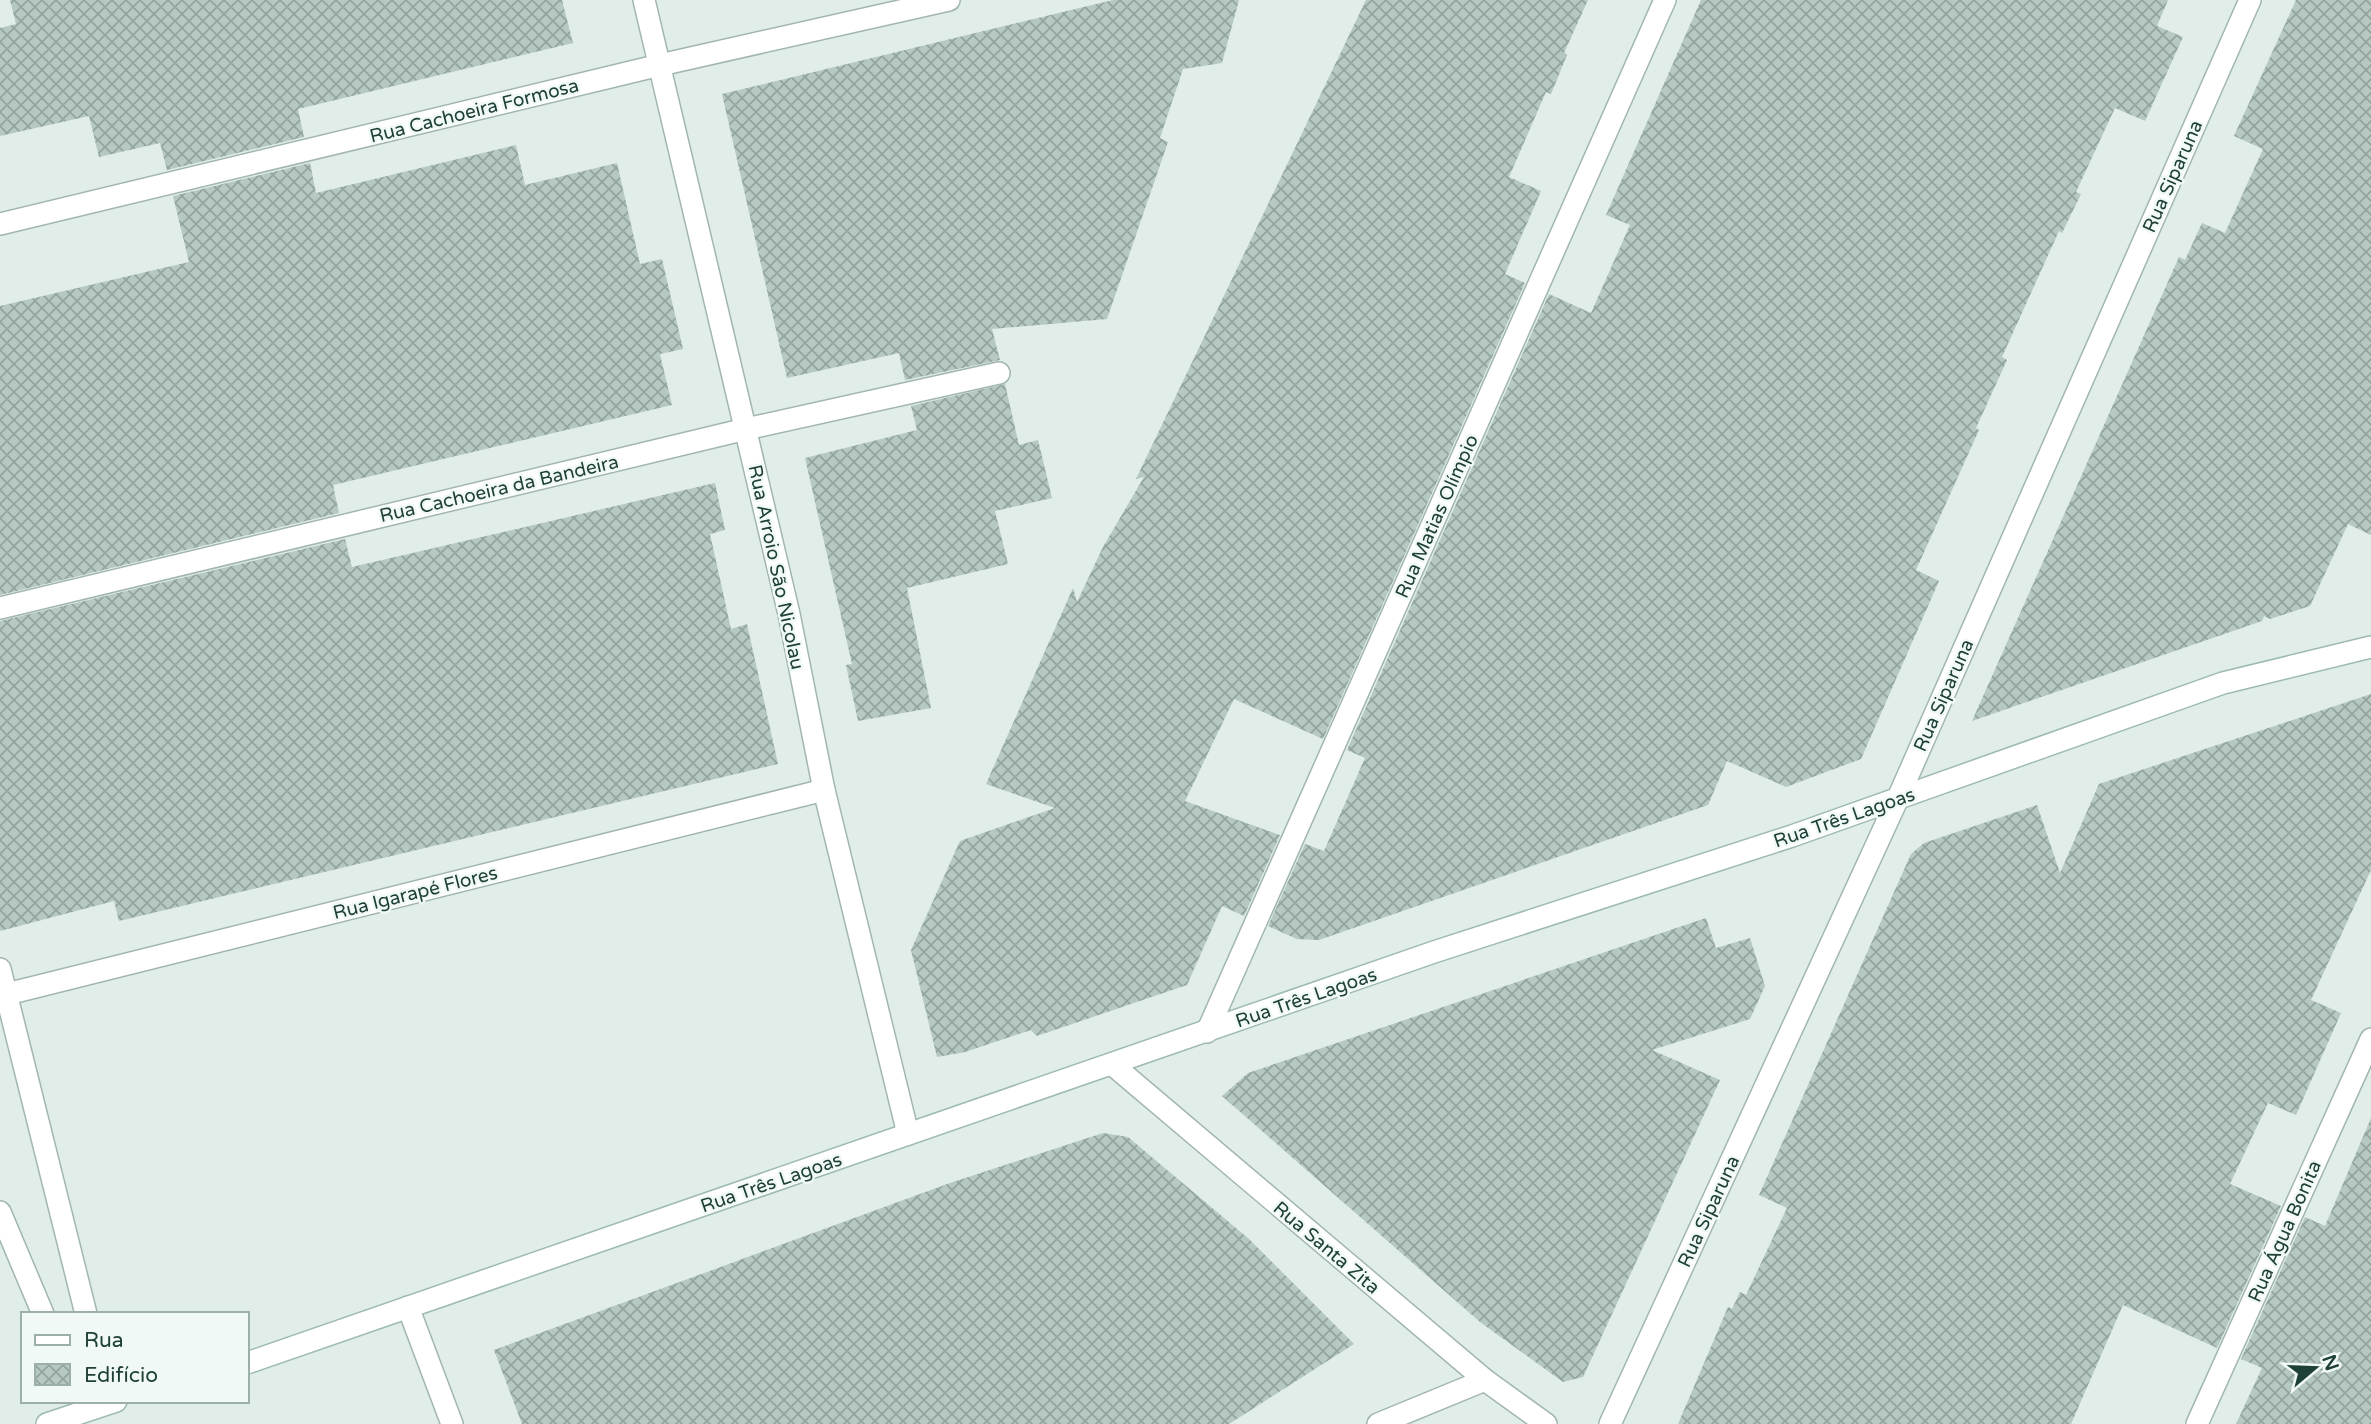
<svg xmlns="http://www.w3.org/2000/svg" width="2371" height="1424" viewBox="0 0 2371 1424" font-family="'Varela Round',sans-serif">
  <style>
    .building { fill: url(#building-cross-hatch) }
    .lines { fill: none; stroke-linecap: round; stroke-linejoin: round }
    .street-casing { stroke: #a2b6b0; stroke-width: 24 }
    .secondary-casing { stroke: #9dbab1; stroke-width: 24 }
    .street { stroke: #fff; stroke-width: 21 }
    .secondary { stroke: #fff; stroke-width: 21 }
    .labels { text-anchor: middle; stroke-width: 5; stroke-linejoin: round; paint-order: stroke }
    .street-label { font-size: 19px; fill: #1f4038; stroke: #f1f9f6 }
  </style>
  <defs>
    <pattern id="building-cross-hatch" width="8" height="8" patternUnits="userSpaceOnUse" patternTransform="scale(1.75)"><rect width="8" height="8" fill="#b5c8c1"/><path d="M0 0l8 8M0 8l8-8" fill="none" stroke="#93a49e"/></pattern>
  </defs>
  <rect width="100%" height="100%" fill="#e0ede8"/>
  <g class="building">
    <polygon points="10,0 562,0 573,43 298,109 304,137 167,170 160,143 99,157 89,116 0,136 0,28 16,24"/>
    <polygon points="1113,0 1239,0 1222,63 1183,69 1160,138 1168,142 1107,319 992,329 1000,360 905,380 899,353 787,378 722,94"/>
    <polygon points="1366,0 1588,0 1564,53 1567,55 1551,94 1546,92 1509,177 1541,191 1505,274 1525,283 1323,739 1234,699 1185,801 1280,835 1244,916 1222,906 1187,985 1037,1036 1031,1030 965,1052 937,1057 911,950 960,841 1055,808 986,784 1073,588 1077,602 1103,547 1144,477 1136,479"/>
    <polygon points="1701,0 2168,0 2157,26 2183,37 2145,121 2115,108 2076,192 2081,194 2062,233 2059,231 2002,357 2007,360 1976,428 1979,430 1916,570 1939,581 1861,759 1786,787 1727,761 1708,805 1319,940 1297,939 1268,926 1305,844 1324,851 1365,758 1347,750 1549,294 1591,313 1630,225 1606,215"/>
    <polygon points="2296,0 2371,0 2371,535 2348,524 2310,606 2270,619 2264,616 2262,621 1972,721 2179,257 2185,260 2202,223 2225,233 2263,149 2234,136"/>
    <polygon points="516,145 525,185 617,163 640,264 662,259 683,349 660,354 672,405 333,485 339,513 0,595 0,306 189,262 173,196 310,163 316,193"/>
    <polygon points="1005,384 1019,445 1038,440 1052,498 995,511 1008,564 907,588 931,708 858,721 846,665 852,664 805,458 917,430 911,406"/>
    <polygon points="715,483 725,530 710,534 731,629 747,624 778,764 119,921 114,901 0,931 0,621 345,539 352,567"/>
    <polygon points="2371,694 2371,870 2311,1000 2341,1013 2296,1115 2268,1103 2230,1184 2281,1206 2217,1348 2123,1305 2071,1424 1678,1424 1728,1307 1732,1309 1740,1292 1746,1295 1787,1208 1759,1195 1911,854 1924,843 2037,805 2060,873 2099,784"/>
    <polygon points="1706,918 1716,948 1750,938 1765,986 1750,1019 1652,1050 1720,1080 1583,1377 1563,1382 1480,1322 1222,1096 1248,1073"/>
    <polygon points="2371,1118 2371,1424 2236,1424 2262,1368 2241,1359 2305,1217 2325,1226"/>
    <polygon points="1103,1133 1128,1137 1249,1239 1354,1344 1229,1424 522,1424 494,1350 950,1183"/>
  </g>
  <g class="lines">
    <defs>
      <g id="street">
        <polyline points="644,0 789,614 824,790 908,1134"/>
        <polyline points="0,224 660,65 949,0"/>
        <polyline points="0,608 746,429 999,373"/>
        <polyline points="0,969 86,1314"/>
        <polyline points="7,994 824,790"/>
        <polyline points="1207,1032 1665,0"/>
        <polyline points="1113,1065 1485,1380 1546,1424"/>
        <polyline points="0,1212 43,1314"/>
        <polyline points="408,1307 452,1424"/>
        <polyline points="1378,1424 1485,1380"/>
        <polyline points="1610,1424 1898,798 2250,0"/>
        <polyline points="2197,1424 2371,1039"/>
      </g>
      <g id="secondary">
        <polyline points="247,1363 1434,952 1792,836 2223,683 2371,647"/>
        <polyline points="47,1424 116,1401"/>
      </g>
    </defs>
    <use href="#street" class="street-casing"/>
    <use href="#secondary" class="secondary-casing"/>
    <use href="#street" class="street"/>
    <use href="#secondary" class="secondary"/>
  </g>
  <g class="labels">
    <g class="street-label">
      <text transform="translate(474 110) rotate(-14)" y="7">Rua Cachoeira Formosa</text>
      <text transform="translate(2172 176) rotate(-66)" y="7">Rua Siparuna</text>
      <text transform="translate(499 488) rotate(-13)" y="7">Rua Cachoeira da Bandeira</text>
      <text transform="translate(1436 516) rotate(-66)" y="7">Rua Matias Olímpio</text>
      <text transform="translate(777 567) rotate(78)" y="7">Rua Arroio São Nicolau</text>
      <text transform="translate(1943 695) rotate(-66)" y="7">Rua Siparuna</text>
      <text transform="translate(1844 817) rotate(-19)" y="7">Rua Três Lagoas</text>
      <text transform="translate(415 892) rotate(-14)" y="7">Rua Igarapé Flores</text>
      <text transform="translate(1306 997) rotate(-19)" y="7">Rua Três Lagoas</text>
      <text transform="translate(771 1182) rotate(-19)" y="7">Rua Três Lagoas</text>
      <text transform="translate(1708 1211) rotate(-65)" y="7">Rua Siparuna</text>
      <text transform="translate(2284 1231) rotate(-66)" y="7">Rua Água Bonita</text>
      <text transform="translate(1327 1247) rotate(40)" y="7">Rua Santa Zita</text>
    </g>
  </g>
  <rect x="21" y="1312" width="228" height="91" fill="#f1f9f6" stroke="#9dafaa" stroke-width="2"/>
  <rect x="35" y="1335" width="35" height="10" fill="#ffffff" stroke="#9dafaa" stroke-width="2"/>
  <text x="84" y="1347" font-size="21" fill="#1f4038">Rua</text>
  <rect x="35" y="1364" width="35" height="21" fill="url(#building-cross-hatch)" stroke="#9dafaa" stroke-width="2"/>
  <text x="84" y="1382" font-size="21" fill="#1f4038">Edifício</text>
  <g transform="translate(2315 1368) rotate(71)" stroke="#f1f9f6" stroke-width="5" paint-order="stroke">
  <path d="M0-5L12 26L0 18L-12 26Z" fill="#1f4038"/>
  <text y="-10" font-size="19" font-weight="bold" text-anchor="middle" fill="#1f4038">N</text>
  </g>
</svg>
